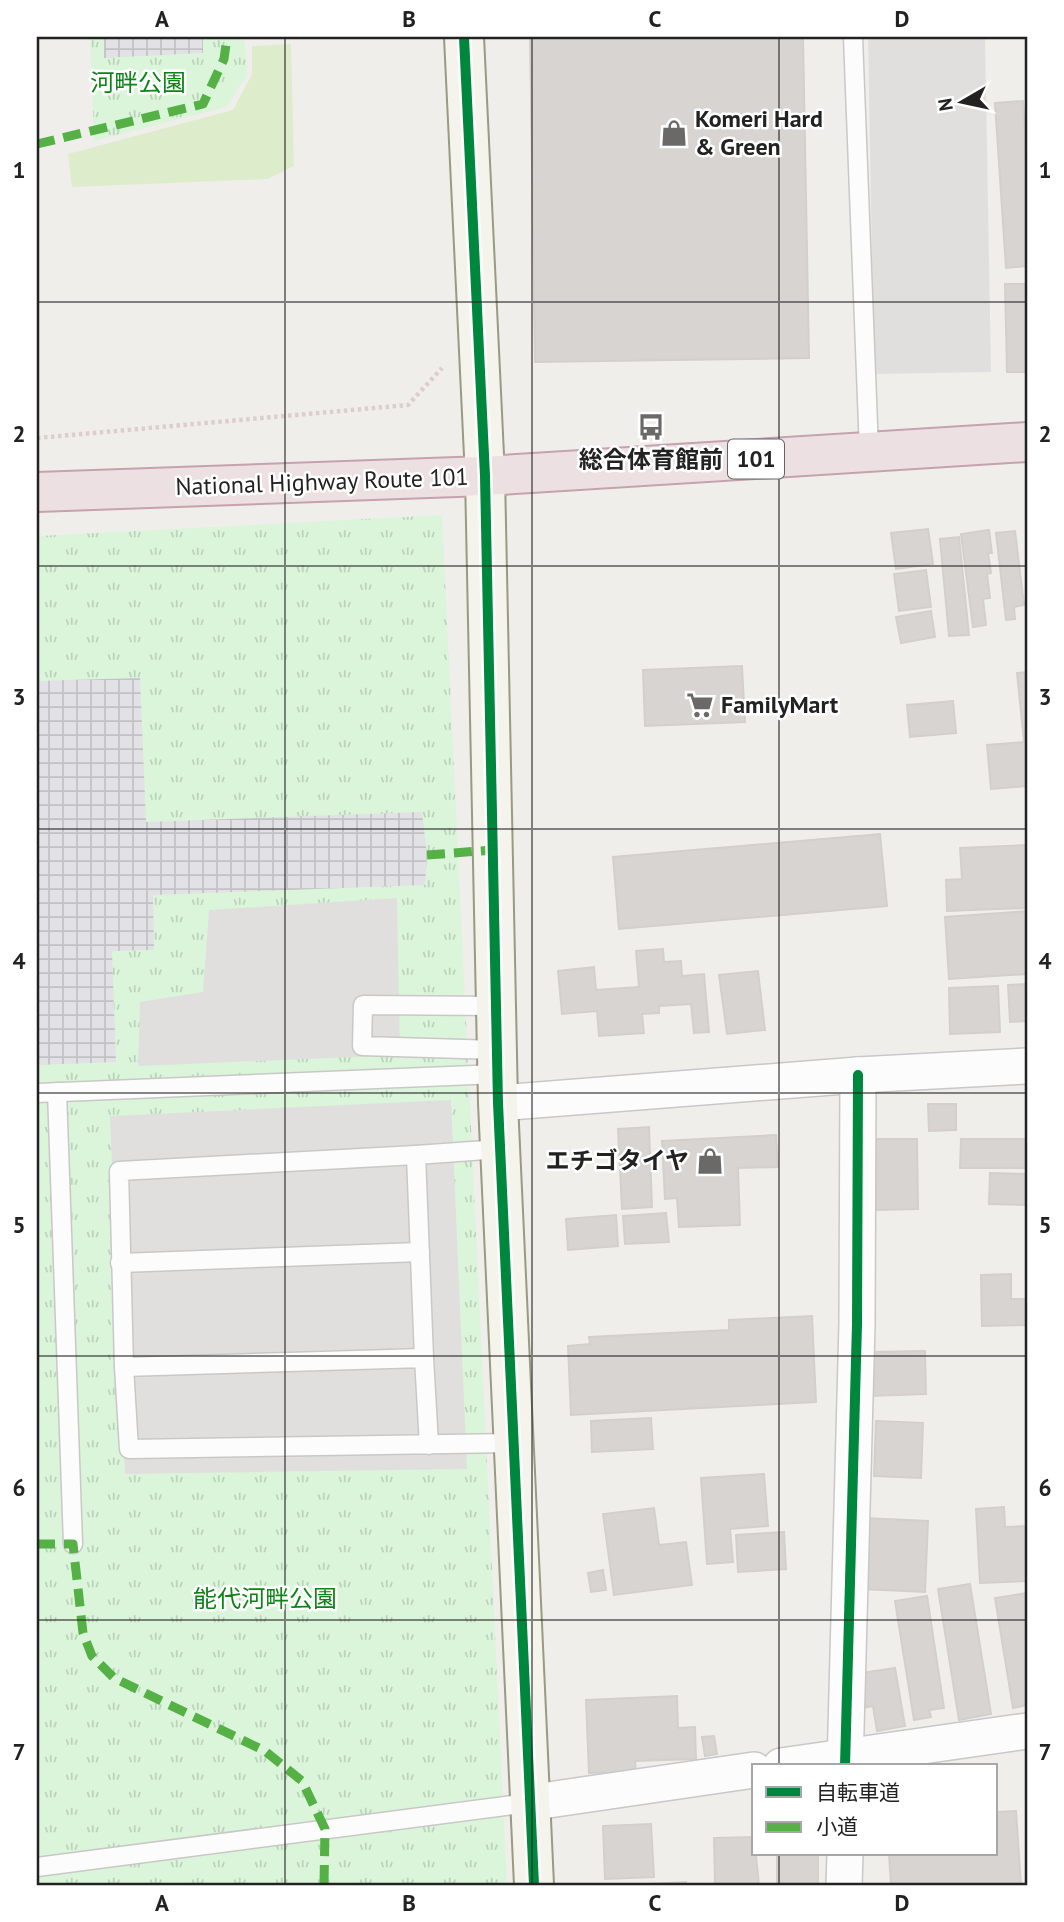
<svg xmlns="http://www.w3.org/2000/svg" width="1064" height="1922" viewBox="0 0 1064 1922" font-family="'PT Sans','Noto Sans JP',sans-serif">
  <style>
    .grass { fill: #ddeccb }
    .park { fill: url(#park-tufts) }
    .parking { fill: #e0dfde }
    .plaza { fill: url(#plaza-grid) }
    .building { fill: #d7d4d2; stroke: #d3d0cc; stroke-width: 2 }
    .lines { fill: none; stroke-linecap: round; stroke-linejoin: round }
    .lane-casing { stroke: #c9c8c7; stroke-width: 21 }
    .street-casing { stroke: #c9c8c7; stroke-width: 38 }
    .secondary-casing { stroke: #999a82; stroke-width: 42 }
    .highway-casing { stroke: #c5a2ac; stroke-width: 42 }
    .path { stroke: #dccecd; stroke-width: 4.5; stroke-dasharray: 3.5 3.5; stroke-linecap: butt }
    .lane { stroke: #fdfcfc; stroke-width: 18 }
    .street { stroke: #fdfcfc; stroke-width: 35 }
    .secondary { stroke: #f4f4ed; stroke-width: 38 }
    .highway { stroke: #ece0e2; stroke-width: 38 }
    .quiet { stroke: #55b145; stroke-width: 9; stroke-dasharray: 18 9; stroke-linecap: butt }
    .cycleway-casing { stroke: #fff; stroke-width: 15 }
    .cycleway { stroke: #00873e; stroke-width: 10 }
    .grid { fill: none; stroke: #222; stroke-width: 2; stroke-opacity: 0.55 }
    .labels { text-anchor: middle; stroke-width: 5; stroke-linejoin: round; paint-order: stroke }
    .shield { fill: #fff; stroke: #646464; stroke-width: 2 }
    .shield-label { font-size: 23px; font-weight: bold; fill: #222 }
    .park-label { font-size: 24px; fill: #0c8416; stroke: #fff }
    .poi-label { font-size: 24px; font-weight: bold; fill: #222; stroke: #fff; text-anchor: start }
    .street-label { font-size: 24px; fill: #222; stroke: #fff }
    .neatline { fill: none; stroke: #222; stroke-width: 2.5 }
    .grid-label { font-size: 23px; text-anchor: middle; font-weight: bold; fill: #222 }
  </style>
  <defs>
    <pattern id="park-tufts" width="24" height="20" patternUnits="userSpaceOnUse" patternTransform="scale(1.75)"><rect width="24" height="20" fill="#daf5da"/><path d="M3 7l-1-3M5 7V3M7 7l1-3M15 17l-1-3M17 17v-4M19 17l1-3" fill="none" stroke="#bbd2bb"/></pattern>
    <pattern id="plaza-grid" width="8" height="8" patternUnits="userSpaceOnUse" patternTransform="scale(1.75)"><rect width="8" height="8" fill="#e2e1e5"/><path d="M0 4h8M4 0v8" fill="none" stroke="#c2c1c4"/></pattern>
  </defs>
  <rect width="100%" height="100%" fill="#f0eeeb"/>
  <polygon class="grass" points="291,44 294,166 268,179 72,187 68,154 233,110 252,74 252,46"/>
  <g class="park">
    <polygon points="90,37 244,37 247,75 226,107 94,141"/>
    <polygon points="442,515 507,1885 37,1885 37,1867 459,1811 37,1856 37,536"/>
  </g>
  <g class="parking">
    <polygon points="868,37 985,37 991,372 874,374"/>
    <polygon points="397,898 400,1055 138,1066 140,1002 203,992 209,910"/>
    <polygon points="451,1100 467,1469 125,1474 110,1116"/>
  </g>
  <g class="plaza">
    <polygon points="104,37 203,37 203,53 104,58"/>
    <polygon points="140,678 146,822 422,812 427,855 425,885 153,895 154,950 112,951 116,1062 37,1065 37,681"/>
  </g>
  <g class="building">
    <polygon points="530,37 803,37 809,358 535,362"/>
    <polygon points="1023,101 1027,167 1027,266 1006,268 995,103"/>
    <polygon points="1005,284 1027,284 1027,372 1007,372"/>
    <polygon points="928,529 933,564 896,569 891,533"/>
    <polygon points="989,530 992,553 988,553 991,573 987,574 990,598 983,599 986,625 973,627 961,534"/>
    <polygon points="1015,531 1024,605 1014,607 1015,619 1006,620 996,533"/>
    <polygon points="959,537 969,635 949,636 940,539"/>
    <polygon points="926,570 931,607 899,611 894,574"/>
    <polygon points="931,611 935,637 901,643 896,617"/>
    <polygon points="742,666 745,722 645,726 643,670"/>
    <polygon points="1027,672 1027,786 991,789 987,745 1024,742 1017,673"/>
    <polygon points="953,701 956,733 910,737 907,705"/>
    <polygon points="880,834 887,906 619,929 613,857"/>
    <polygon points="1027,845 1027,908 947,911 946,880 962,879 960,848"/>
    <polygon points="1027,911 1027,974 949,979 945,917"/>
    <polygon points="663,949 664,962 681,961 682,976 704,974 709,1032 694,1033 691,1004 659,1006 659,1013 642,1014 644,1033 599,1036 597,1011 562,1014 558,971 594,967 596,990 639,987 636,951"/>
    <polygon points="758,971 765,1030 727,1034 719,975"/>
    <polygon points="1027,984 1027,1021 1010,1022 1008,985"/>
    <polygon points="998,986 1000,1032 950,1034 949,988"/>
    <polygon points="928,1104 956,1104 956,1130 929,1131"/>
    <polygon points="649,1127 652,1207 622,1209 618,1129"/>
    <polygon points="776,1135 778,1167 738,1168 740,1225 679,1227 677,1198 665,1199 662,1141"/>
    <polygon points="876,1139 917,1139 918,1209 876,1210"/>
    <polygon points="961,1139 1027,1139 1027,1168 960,1168"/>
    <polygon points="990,1173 1027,1174 1027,1205 989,1204"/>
    <polygon points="666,1213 669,1242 625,1244 623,1216"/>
    <polygon points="616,1215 618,1246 568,1250 566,1219"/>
    <polygon points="1011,1274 1011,1299 1027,1299 1027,1325 982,1326 981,1275"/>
    <polygon points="812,1316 816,1402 571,1415 568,1346 590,1344 589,1337 729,1330 729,1320"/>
    <polygon points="925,1351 926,1394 869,1396 868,1352"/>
    <polygon points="651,1418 653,1449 592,1452 591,1421"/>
    <polygon points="876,1421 923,1423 921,1478 874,1476"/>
    <polygon points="764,1474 768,1526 730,1529 733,1562 707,1564 701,1478"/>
    <polygon points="1004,1507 1005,1527 1027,1526 1027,1581 980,1583 976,1509"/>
    <polygon points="654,1508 659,1545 686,1542 692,1585 614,1595 603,1514"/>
    <polygon points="863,1518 928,1521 925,1592 860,1589"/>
    <polygon points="784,1532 786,1569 738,1572 736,1535"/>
    <polygon points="603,1570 606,1590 591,1592 588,1573"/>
    <polygon points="970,1584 991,1714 959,1720 938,1589"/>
    <polygon points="1027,1593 1027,1705 1013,1708 995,1598"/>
    <polygon points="927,1596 944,1708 929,1710 931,1717 914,1720 895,1601"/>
    <polygon points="895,1668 905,1726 877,1731 873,1706 861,1708 855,1674"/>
    <polygon points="677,1696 678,1728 695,1727 696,1759 635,1761 636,1772 589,1773 586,1700"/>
    <polygon points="714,1736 717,1754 705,1756 702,1737"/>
    <polygon points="1016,1811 1021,1885 891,1885 889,1854 996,1854 996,1812"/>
    <polygon points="651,1824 654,1877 605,1879 603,1826"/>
    <polygon points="754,1837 759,1885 715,1885 714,1838"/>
    <rect x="777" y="1854" width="41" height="31"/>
    <polygon points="686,1882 686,1885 627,1885"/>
  </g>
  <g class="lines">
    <defs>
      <g id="lane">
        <polyline points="853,37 869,451"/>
        <polyline points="496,1006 363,1005 362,1046 497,1050"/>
        <polyline points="57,1092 73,1544"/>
        <polyline points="37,1093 498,1074"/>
        <polyline points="416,1155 500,1149"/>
        <polyline points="120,1263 420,1252"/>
        <polyline points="124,1367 119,1171 416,1155 424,1358"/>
        <polyline points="429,1445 424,1358 124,1367 129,1449 513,1443"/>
        <polyline points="37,1867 528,1803"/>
      </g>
      <g id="street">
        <polyline points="498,1103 858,1075 1027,1066"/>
        <polyline points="781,1766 1027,1731"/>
        <polyline points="845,1766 857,1324 858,1075"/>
        <polyline points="528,1803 754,1770"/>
        <polyline points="844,1885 845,1854"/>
      </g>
      <polyline id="secondary" points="464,37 485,476 498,1103 534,1885"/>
      <polyline id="highway" points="37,492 485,476 1027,442"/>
    </defs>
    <use href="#lane" class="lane-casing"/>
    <use href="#street" class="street-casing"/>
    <use href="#secondary" class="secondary-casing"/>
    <use href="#highway" class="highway-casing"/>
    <polyline class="path" points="37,438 408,405 442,368"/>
    <use href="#lane" class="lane"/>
    <use href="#street" class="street"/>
    <use href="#secondary" class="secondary"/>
    <use href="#highway" class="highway"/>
    <g class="quiet">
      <polyline points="37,144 203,104 224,59 227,37"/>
      <polyline points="427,855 493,850"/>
      <polyline points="37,1544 73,1544 83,1633 92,1656 114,1678 265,1751 302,1781 325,1829 324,1885"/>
    </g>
    <defs>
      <g id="cycleway">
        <polyline points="464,37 485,476 498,1103 534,1885"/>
        <polyline points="845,1766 857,1324 858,1075"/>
      </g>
    </defs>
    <use href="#cycleway" class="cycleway-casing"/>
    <use href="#cycleway" class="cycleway"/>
  </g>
  <path class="grid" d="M285,37V1885M532,37V1885M779,37V1766M37,302H1027M37,566H1027M37,829H1027M37,1093H1027M37,1356H1027M37,1620H1027M779,1854V1885"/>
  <defs>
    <symbol id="shop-bare" viewBox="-9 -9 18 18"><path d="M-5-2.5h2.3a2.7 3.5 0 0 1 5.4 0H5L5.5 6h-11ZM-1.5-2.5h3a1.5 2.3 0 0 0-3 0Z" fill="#6a6968" stroke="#fff" stroke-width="2.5" paint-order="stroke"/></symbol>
    <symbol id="bus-bare" viewBox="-9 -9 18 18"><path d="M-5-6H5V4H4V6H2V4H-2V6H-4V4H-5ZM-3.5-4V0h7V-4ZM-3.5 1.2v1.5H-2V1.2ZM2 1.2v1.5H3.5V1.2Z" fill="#6a6968" stroke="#fff" stroke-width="2.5" paint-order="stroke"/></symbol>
    <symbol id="supermarket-bare" viewBox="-9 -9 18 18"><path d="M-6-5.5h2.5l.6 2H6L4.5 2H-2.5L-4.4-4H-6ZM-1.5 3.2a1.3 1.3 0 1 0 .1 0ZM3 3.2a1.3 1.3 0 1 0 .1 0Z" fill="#6a6968" stroke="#fff" stroke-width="2.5" paint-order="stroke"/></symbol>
  </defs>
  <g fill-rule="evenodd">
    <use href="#shop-bare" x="655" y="114" width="38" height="38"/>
    <use href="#bus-bare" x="632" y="408" width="38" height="38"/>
    <use href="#supermarket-bare" x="681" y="686" width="38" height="38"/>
    <use href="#shop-bare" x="691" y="1142" width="38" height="38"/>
  </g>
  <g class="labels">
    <rect class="shield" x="728" y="439.5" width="56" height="39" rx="5"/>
    <g class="shield-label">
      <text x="756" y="467">101</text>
    </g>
    <g class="park-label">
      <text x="138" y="91">河畔公園</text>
      <text x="265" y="1607">能代河畔公園</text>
    </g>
    <g class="poi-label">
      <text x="695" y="127">Komeri Hard<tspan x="695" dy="28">&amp; Green</tspan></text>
      <text x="651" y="468" text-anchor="middle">総合体育館前</text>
      <text x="721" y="713">FamilyMart</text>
      <text x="689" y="1169" text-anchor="end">エチゴタイヤ</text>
    </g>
    <g class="street-label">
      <text transform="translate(322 482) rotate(-2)" y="8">National Highway Route 101</text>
    </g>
  </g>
  <rect width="1064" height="1922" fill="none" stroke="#ffffff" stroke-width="77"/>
  <rect x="752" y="1764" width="245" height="91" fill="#ffffff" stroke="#a7a7a7" stroke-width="2"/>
  <rect x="766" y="1787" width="35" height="10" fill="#00873e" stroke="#a7a7a7" stroke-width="2"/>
  <text x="816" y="1800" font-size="21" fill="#222222">自転車道</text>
  <rect x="766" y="1822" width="35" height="10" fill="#55b145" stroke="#a7a7a7" stroke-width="2"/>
  <text x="816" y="1834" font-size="21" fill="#222222">小道</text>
  <g transform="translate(962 102) rotate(261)" stroke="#ffffff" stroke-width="5" paint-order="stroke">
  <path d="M0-5L12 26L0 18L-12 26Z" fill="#222222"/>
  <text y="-10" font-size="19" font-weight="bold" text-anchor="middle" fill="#222222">N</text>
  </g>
  <rect x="38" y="38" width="988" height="1846" class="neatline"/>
  <g class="grid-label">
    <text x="162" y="27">A</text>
    <text x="409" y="27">B</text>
    <text x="655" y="27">C</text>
    <text x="902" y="27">D</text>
    <text x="19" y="178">1</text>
    <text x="1045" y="178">1</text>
    <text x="19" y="442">2</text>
    <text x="1045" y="442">2</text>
    <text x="19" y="705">3</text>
    <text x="1045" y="705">3</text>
    <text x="19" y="969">4</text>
    <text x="1045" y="969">4</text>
    <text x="19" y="1233">5</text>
    <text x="1045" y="1233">5</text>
    <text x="19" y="1496">6</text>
    <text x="1045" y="1496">6</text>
    <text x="19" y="1760">7</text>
    <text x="1045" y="1760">7</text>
    <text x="162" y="1911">A</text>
    <text x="409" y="1911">B</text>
    <text x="655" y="1911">C</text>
    <text x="902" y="1911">D</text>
  </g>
</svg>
